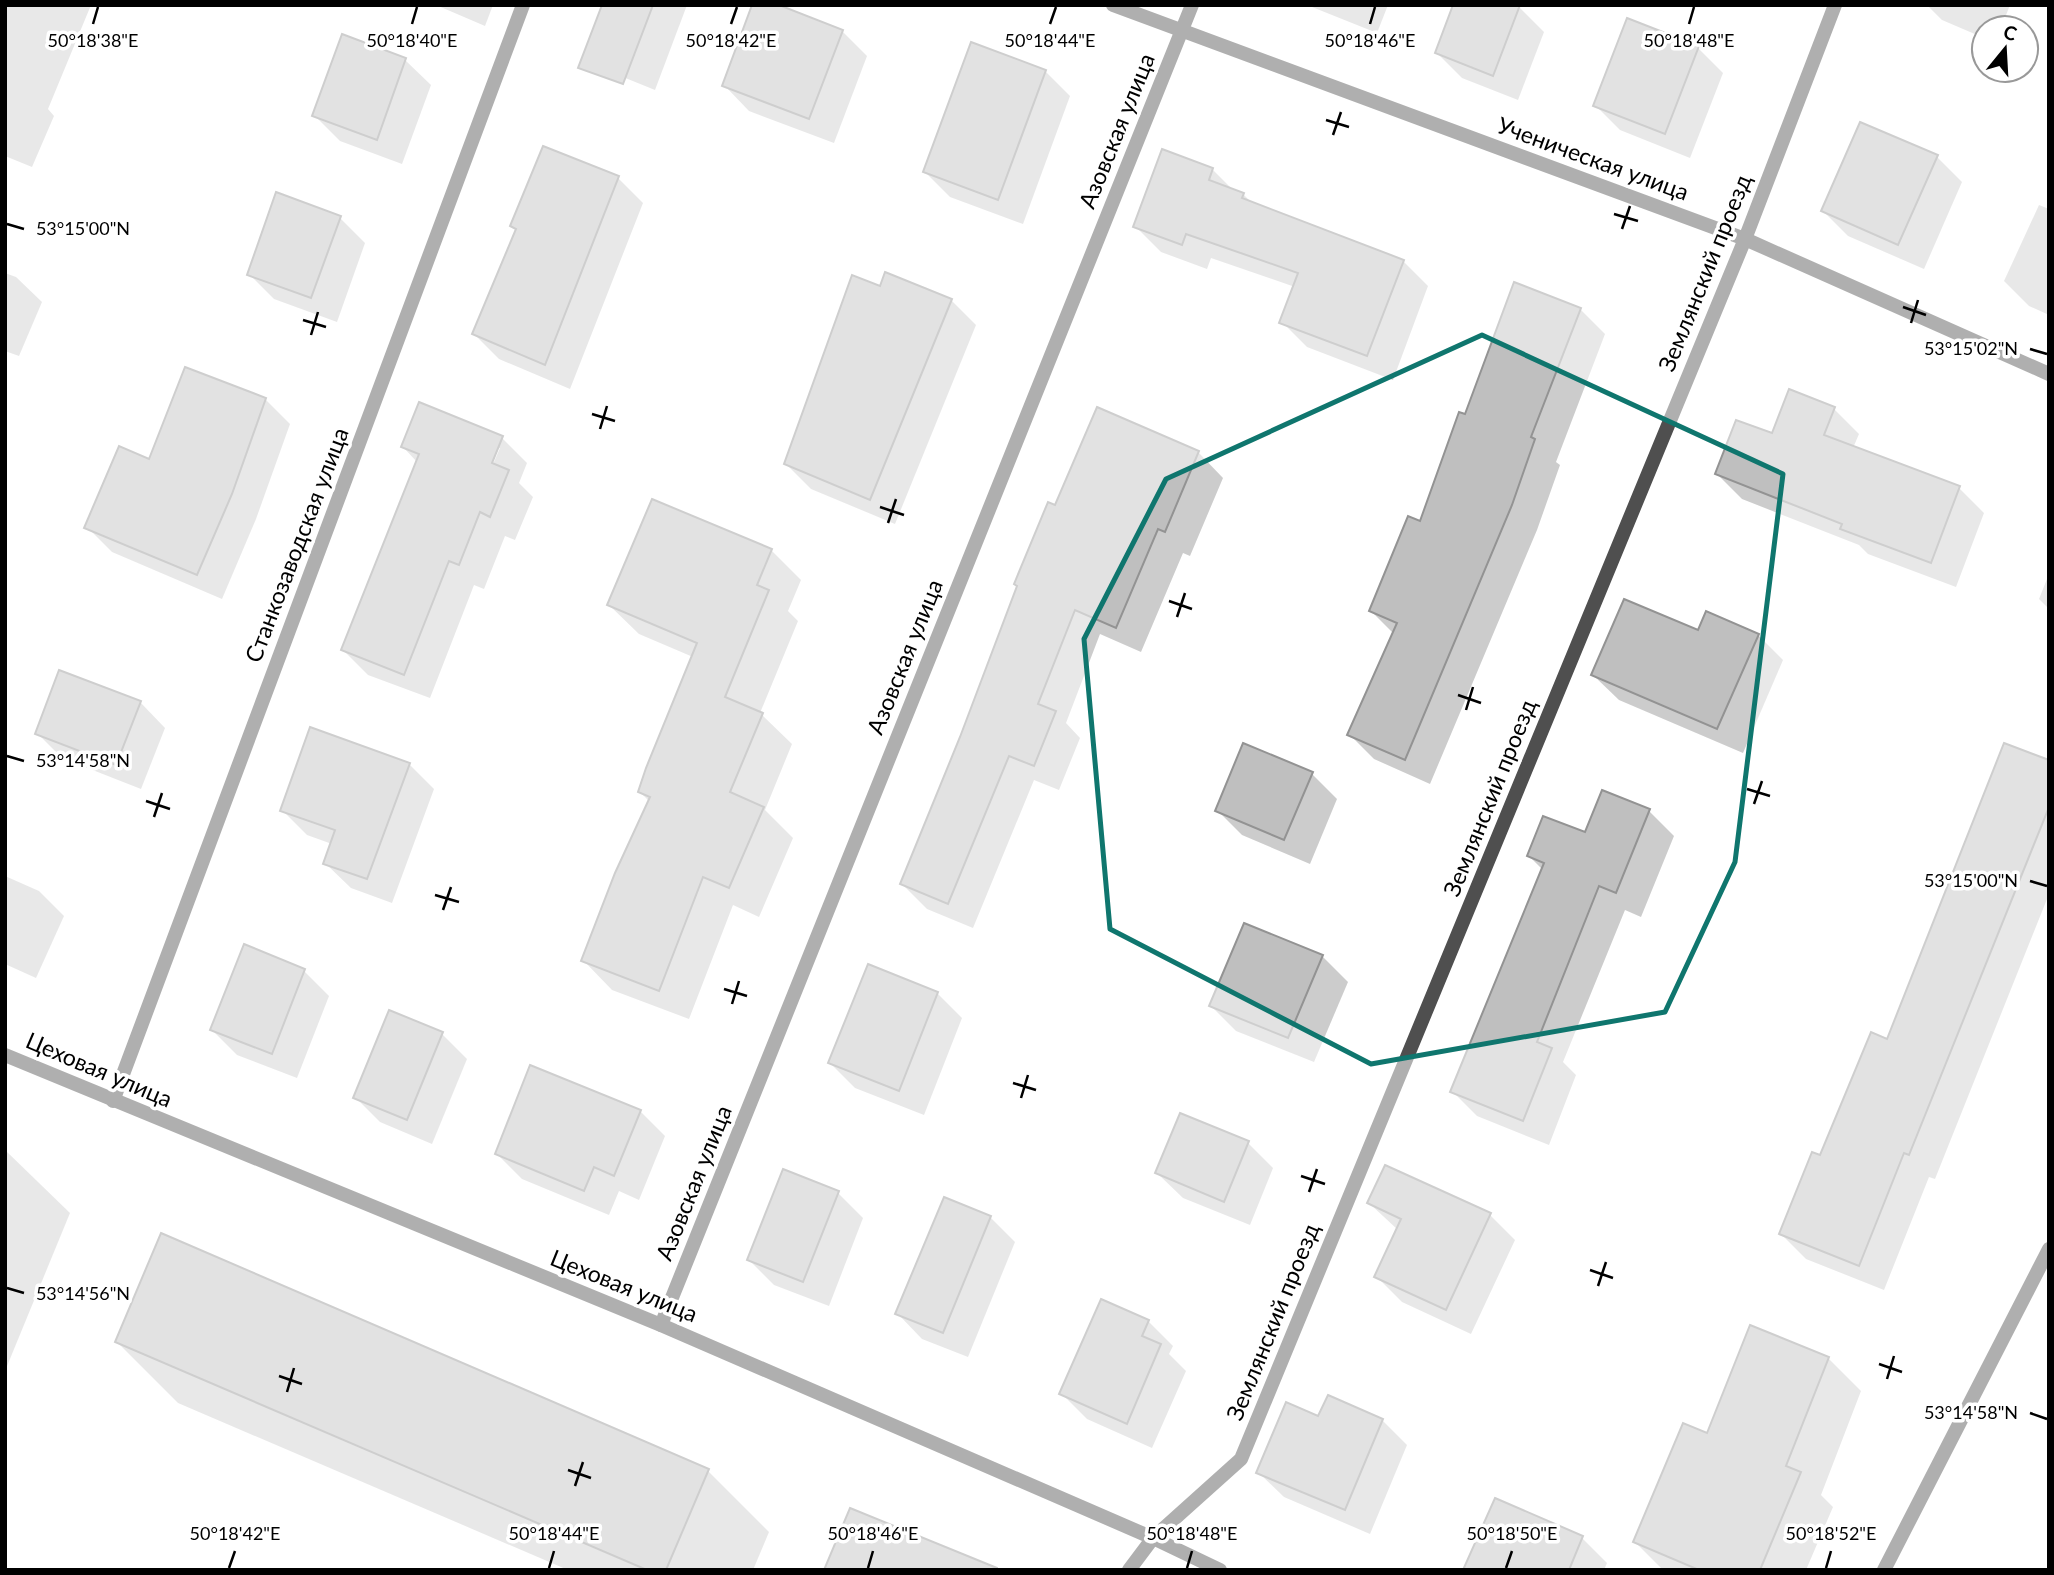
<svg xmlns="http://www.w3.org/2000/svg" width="2054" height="1575" viewBox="0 0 2054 1575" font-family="Lato,sans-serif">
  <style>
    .shadow { fill: #0003; fill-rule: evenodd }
    .building { fill: #bfbfbf; stroke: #939393; stroke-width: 2 }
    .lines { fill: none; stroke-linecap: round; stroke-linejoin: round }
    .minor { stroke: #4f4f4f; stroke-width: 14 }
    .marked { fill: none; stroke: #0f766e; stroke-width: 5; stroke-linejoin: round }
    .ticks { fill: none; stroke: #000; stroke-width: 2.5 }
    .labels { text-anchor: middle; stroke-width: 7; stroke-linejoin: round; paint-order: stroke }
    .street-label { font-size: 23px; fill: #000; stroke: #fff }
    .ticks-label { font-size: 18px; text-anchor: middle; fill: #000; stroke: #fff; stroke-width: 7; stroke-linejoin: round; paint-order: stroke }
  </style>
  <rect width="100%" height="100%" fill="#fff"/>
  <g class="shadow">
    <polygon points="5,5 91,5 48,109 54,116 32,167 5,156"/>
    <polygon points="436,5 493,5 485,26"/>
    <polygon points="604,5 687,5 655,90 613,73"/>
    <polygon points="1307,5 1388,5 1377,33"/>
    <polygon points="1927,5 2010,5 2001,28 1984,28 1984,38 1942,20"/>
    <polygon points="1519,7 1544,32 1518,100 1462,78 1437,53"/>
    <polygon points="842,31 867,56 834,143 749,111 724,85"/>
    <polygon points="343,37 405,60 431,85 402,164 340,141 314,115"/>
    <polygon points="1698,48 1723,73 1690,158 1620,130 1595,105"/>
    <polygon points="1045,71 1070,96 1023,224 950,197 925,172"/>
    <polygon points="1937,157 1962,182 1924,269 1848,236 1823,211"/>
    <polygon points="1212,169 1233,190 1243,194 1254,205 1403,261 1428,286 1393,380 1307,347 1282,322 1295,287 1211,258 1207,269 1161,252 1136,227"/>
    <polygon points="618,178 643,203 570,389 499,359 474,334 517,231 513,226"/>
    <polygon points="2039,205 2049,209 2049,315 2029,306 2004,281"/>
    <polygon points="340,218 365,243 337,322 274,299 249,274"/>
    <polygon points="5,273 16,277 42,302 19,356 5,351"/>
    <polygon points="881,288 951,300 976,325 895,524 811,489 786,464"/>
    <polygon points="1580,309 1605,334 1556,462 1560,465 1537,530 1430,784 1374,759 1349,734 1394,634 1371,611 1421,523 1466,416"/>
    <polygon points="265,399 290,424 256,519 222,599 112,552 87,527 150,461"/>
    <polygon points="1834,409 1859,434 1853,448 1959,488 1984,513 1956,587 1868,554 1859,545 1742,499 1717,474 1773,435"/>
    <path d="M502,438L527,463L519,483L533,497L515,540L505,536L484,589L474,585L430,698L368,675L343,650L417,462L403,447ZM496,448H500L490,471L487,470Z"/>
    <polygon points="1198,452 1223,478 1190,556 1183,553 1141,652 1100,634 1066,723 1080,738 1059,790 1034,780 973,928 927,909 902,884 1055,507"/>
    <polygon points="771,550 801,580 788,611 798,621 760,713 792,744 765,810 793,838 759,917 733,905 689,1019 612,990 583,960 650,802 640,792 693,657 639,634 609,605"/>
    <polygon points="2049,574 2049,609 2039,599"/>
    <polygon points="1699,633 1758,635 1783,660 1743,753 1619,700 1593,675"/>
    <polygon points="140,702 165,728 141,789 62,758 37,733"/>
    <polygon points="2049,762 2049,894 1935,1179 1929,1177 1884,1290 1806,1259 1781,1234 1821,1158"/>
    <polygon points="409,764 434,789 392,903 351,888 325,863 332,844 307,835 282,810"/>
    <polygon points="1312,774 1337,799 1310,864 1242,835 1217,810"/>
    <polygon points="1649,811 1674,836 1641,917 1625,910 1563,1062 1576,1075 1549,1145 1477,1116 1452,1091 1543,870 1529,856"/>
    <polygon points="5,876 39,891 64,916 36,978 5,964"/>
    <polygon points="1245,925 1322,956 1348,982 1314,1062 1236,1031 1211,1006"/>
    <polygon points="304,971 329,996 297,1078 237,1055 212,1030"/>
    <polygon points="937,993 962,1018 924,1115 855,1088 830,1063"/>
    <polygon points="390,1012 442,1034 467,1059 432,1144 380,1122 355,1097"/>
    <polygon points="640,1111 665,1136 639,1200 619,1191 609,1215 522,1179 497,1154"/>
    <polygon points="1248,1143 1273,1168 1250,1225 1183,1198 1157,1173"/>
    <polygon points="5,1150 70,1213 5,1371"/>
    <polygon points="838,1193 863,1218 829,1306 774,1285 749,1260"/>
    <polygon points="1369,1203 1490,1215 1515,1240 1471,1334 1402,1302 1377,1277 1398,1230"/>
    <polygon points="990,1217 1015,1242 968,1357 922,1339 897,1313"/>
    <polygon points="162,1236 708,1471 769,1532 753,1570 568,1570 178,1403 117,1342"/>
    <polygon points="1148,1321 1173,1346 1169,1354 1186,1371 1152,1448 1087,1419 1062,1394"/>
    <polygon points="1751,1328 1828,1358 1861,1391 1821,1495 1833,1507 1806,1570 1663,1570 1635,1542 1708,1436"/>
    <polygon points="1319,1418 1382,1420 1407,1445 1370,1534 1284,1497 1258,1472"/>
    <polygon points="1496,1500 1582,1538 1607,1563 1604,1570 1467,1570"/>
  </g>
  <g class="building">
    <polygon points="602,5 653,5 623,84 578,68"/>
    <polygon points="752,5 779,5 843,30 809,119 722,86"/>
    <polygon points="1453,5 1520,5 1493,76 1435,53"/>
    <polygon points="1627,18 1699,46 1665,134 1593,106"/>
    <polygon points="342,34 406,58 377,140 312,116"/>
    <polygon points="971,42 1046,70 998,200 923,172"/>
    <polygon points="1860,122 1938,155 1898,245 1821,211"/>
    <polygon points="543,146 619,176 545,365 472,334 516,229 510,226"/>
    <polygon points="1162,149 1213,168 1209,180 1244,193 1242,198 1404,260 1367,356 1279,323 1298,273 1186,234 1182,245 1133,227"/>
    <polygon points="276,192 341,216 311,298 247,275"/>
    <polygon points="885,272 952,299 870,500 784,464 852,275 880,286"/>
    <polygon points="1514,282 1581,308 1531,437 1535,439 1512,505 1405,760 1347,735 1397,623 1369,611 1408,516 1420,521 1459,412 1465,414"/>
    <polygon points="185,367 266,398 232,494 197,575 84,528 119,446 149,459"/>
    <polygon points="1789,389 1835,407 1824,435 1960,486 1931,563 1840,529 1842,524 1715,474 1736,420 1772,433"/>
    <polygon points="419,402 503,436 492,463 509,470 490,517 480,512 459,565 449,561 404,675 341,650 419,454 401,447"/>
    <polygon points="1097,407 1199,451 1165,532 1158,529 1116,628 1075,610 1038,704 1056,711 1034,766 1009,756 948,904 900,884 960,737 1017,586 1014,584 1048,502 1055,505"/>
    <polygon points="652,499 772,549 757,585 769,590 725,697 763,713 730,792 764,807 729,888 703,877 659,991 581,961 615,873 650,797 638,792 646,768 697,643 607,605"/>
    <polygon points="1624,599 1698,630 1706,611 1759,634 1717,729 1591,675"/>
    <polygon points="59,670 141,701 116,765 35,734"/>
    <polygon points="310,727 410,763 367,879 323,864 335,830 280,811"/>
    <polygon points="1243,743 1313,772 1284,840 1215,811"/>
    <polygon points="2004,743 2049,760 2049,807 1909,1155 1904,1153 1859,1266 1779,1234 1812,1152 1820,1155 1871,1032 1887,1039"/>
    <polygon points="1602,790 1650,809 1616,893 1599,886 1537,1042 1552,1048 1523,1121 1450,1092 1544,863 1527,856 1543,816 1585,832"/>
    <polygon points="1244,923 1323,955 1288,1038 1209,1006"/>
    <polygon points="244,944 305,969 272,1054 210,1030"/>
    <polygon points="868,964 938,992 899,1091 828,1063"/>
    <polygon points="389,1010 443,1032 407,1120 353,1098"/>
    <polygon points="530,1065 641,1110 614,1176 594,1167 584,1191 495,1154"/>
    <polygon points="1180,1113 1249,1141 1224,1202 1155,1173"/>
    <polygon points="1385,1165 1491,1213 1446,1310 1374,1277 1401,1219 1367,1203"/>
    <polygon points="783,1169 839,1191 803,1282 747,1260"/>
    <polygon points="944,1197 991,1216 943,1333 895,1314"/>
    <polygon points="161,1233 709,1469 666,1570 647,1570 115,1342"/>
    <polygon points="1101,1299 1149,1320 1142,1336 1161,1344 1127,1424 1059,1394"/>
    <polygon points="1750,1325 1829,1357 1786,1466 1801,1472 1760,1570 1699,1570 1633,1542 1683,1423 1707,1433"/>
    <polygon points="1328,1395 1383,1419 1345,1510 1256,1473 1286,1402 1318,1416"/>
    <polygon points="1495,1498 1583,1536 1569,1570 1463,1570"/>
    <polygon points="850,1508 997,1568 997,1570 824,1570"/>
  </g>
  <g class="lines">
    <g class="minor">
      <polyline points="1113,5 1745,239 2049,374"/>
      <polyline points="5,1055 661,1325 1153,1538 1220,1570"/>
      <polyline points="113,1101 523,5"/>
      <polyline points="661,1325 1192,5"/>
      <polyline points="1129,1570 1153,1538 1241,1459 1745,239 1835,5"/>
      <polyline points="1884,1570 2049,1249"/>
    </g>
  </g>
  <path d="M0 0H2054V1575H0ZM1482,335L1783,474L1735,862L1665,1012L1371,1064L1110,929L1084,639L1166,479Z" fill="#fff" fill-opacity=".55" fill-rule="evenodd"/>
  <path class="marked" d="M1482,335L1783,474L1735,862L1665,1012L1371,1064L1110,929L1084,639L1166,479Z"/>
  <path class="ticks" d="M93,24L98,7M412,24L417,7M731,24L737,7M1050,24L1056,7M1370,24L1375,7M1689,24L1694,7M1326,120L1349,127M1333,135L1341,112M1614,214L1638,221M7,224L24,229M1622,229L1630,206M1903,307L1926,315M303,320L326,327M1911,323L1918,300M311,335L318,312M2030,349L2047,354M592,414L615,421M600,429L607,406M880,507L904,515M888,523L896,499M1169,601L1192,609M1177,617L1185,593M1458,695L1481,703M1466,710L1473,687M7,756L24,761M1747,789L1770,796M146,801L170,809M1754,804L1762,781M154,817L162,793M2030,881L2047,886M435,895L459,902M443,910L451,887M724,989L747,996M732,1004L739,981M1013,1083L1036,1090M1021,1098L1028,1075M1301,1176L1325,1184M1309,1192L1317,1169M1590,1270L1613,1278M1598,1286L1606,1262M7,1288L24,1293M1879,1364L1902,1372M279,1376L302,1384M1887,1379L1894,1356M287,1392L294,1368M2030,1413L2047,1419M568,1470L591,1478M575,1486L583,1462M229,1568L235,1551M549,1568L554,1551M868,1568L873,1551M1187,1568L1192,1551M1506,1568L1512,1551M1826,1568L1831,1551"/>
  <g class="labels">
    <g class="street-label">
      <text transform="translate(1117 131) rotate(-68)" y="8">Азовская улица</text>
      <text transform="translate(1593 159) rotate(20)" y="8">Ученическая улица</text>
      <text transform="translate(1705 273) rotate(-68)" y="8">Землянский проезд</text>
      <text transform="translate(297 545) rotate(-69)" y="8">Станкозаводская улица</text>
      <text transform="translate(905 657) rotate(-68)" y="8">Азовская улица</text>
      <text transform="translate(1490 798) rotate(-68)" y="8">Землянский проезд</text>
      <text transform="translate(99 1070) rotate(23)" y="8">Цеховая улица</text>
      <text transform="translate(694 1183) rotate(-68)" y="8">Азовская улица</text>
      <text transform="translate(624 1286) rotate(22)" y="8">Цеховая улица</text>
      <text transform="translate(1273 1322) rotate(-68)" y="8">Землянский проезд</text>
    </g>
  </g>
  <g class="ticks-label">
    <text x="93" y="47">50°18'38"E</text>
    <text x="412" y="47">50°18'40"E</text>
    <text x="731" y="47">50°18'42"E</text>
    <text x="1050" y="47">50°18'44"E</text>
    <text x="1370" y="47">50°18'46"E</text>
    <text x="1689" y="47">50°18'48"E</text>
    <text x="83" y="235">53°15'00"N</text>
    <text x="1971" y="355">53°15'02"N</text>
    <text x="83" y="767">53°14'58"N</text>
    <text x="1971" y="887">53°15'00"N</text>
    <text x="83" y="1300">53°14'56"N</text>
    <text x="1971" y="1419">53°14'58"N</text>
    <text x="235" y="1540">50°18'42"E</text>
    <text x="554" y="1540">50°18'44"E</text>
    <text x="873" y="1540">50°18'46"E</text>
    <text x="1192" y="1540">50°18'48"E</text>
    <text x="1512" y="1540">50°18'50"E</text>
    <text x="1831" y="1540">50°18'52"E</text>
  </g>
  <rect width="2054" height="1575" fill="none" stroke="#000000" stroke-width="14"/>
  <g transform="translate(2005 49) rotate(18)"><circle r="33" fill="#ffffff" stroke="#999999" stroke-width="2"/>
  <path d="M0-5L12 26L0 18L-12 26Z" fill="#000000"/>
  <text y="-10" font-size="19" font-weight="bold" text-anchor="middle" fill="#000000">С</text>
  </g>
</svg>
